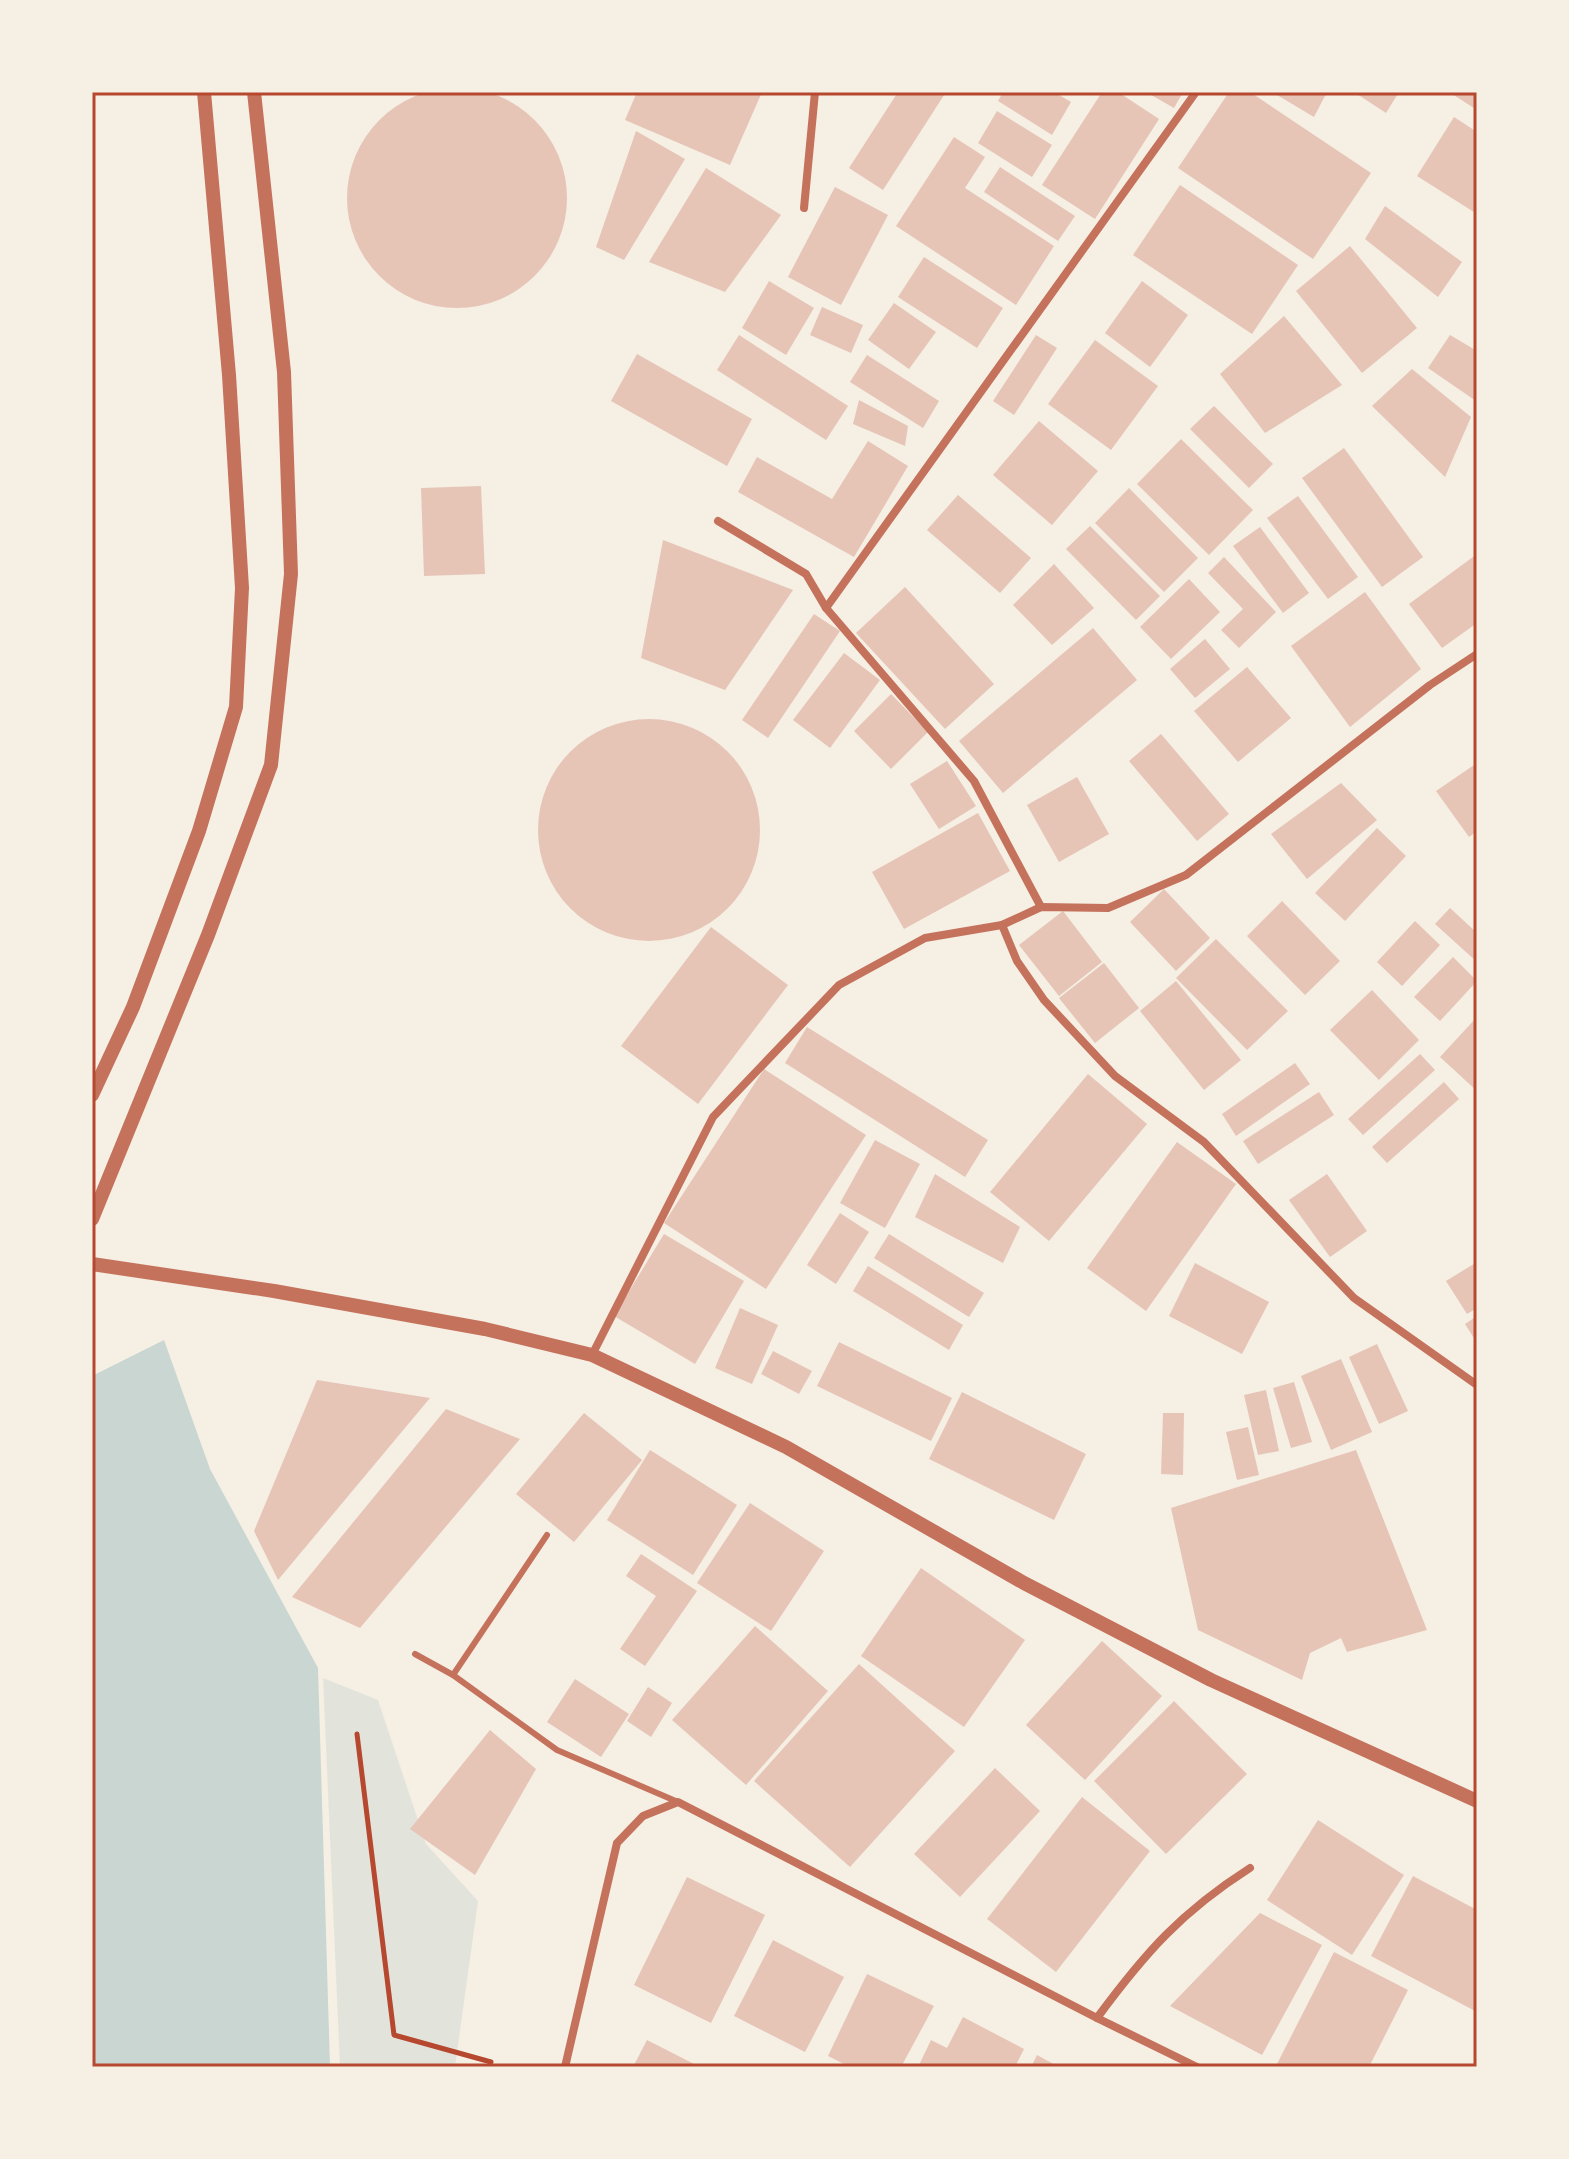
<svg xmlns="http://www.w3.org/2000/svg" width="1569" height="2159" viewBox="0 0 1569 2159" font-family="'PT Sans Narrow',sans-serif">
  <style>
    .green { fill: #e2e4dc }
    .water { fill: #c9d6d2 }
    .building { fill: #e6c5b7 }
    .lines { fill: none; stroke-linecap: round; stroke-linejoin: round }
    .path { stroke: #b5482f; stroke-width: 5 }
    .service { stroke: #c5725c; stroke-width: 6 }
    .minor { stroke: #c5725c; stroke-width: 8 }
    .tertiary { stroke: #c5725c; stroke-width: 14 }
    .neatline { fill: none; stroke: #b5482f; stroke-width: 3 }
  </style>
  <rect width="100%" height="100%" fill="#f6efe4"/>
  <polygon class="green" points="323,1678 378,1700 426,1844 478,1901 455,2067 340,2067"/>
  <polygon class="water" points="164,1340 210,1469 318,1668 330,2067 92,2067 92,1376"/>
  <g class="building">
    <circle cx="457" cy="198" r="110"/>
    <polygon points="637,92 762,92 730,165 625,120"/>
    <polygon points="898,92 946,92 883,190 849,168"/>
    <polygon points="1003,92 1054,92 1071,102 1052,135 998,101"/>
    <polygon points="1102,92 1118,92 1159,119 1095,219 1042,185"/>
    <polygon points="1146,92 1183,92 1174,108"/>
    <polygon points="1229,92 1250,92 1371,173 1313,259 1178,168"/>
    <polygon points="1272,92 1327,92 1314,117"/>
    <polygon points="1354,92 1399,92 1386,113"/>
    <polygon points="1449,92 1477,92 1477,110"/>
    <polygon points="997,111 1052,145 1032,177 978,143"/>
    <polygon points="1454,117 1477,132 1477,214 1417,176"/>
    <polygon points="636,131 685,159 624,260 596,247"/>
    <polygon points="954,137 985,157 965,188 1054,246 1016,305 896,226"/>
    <polygon points="1000,167 1075,216 1058,241 984,192"/>
    <polygon points="706,168 781,215 725,292 649,262"/>
    <polygon points="1180,185 1298,265 1252,334 1133,255"/>
    <polygon points="835,187 888,215 841,305 788,277"/>
    <polygon points="1385,206 1462,262 1438,297 1365,239"/>
    <polygon points="1350,246 1417,328 1362,373 1296,291"/>
    <polygon points="924,257 1003,308 977,348 898,297"/>
    <polygon points="769,281 814,308 786,355 742,328"/>
    <polygon points="1142,281 1188,315 1150,367 1105,333"/>
    <polygon points="894,303 936,332 909,369 868,340"/>
    <polygon points="822,307 863,325 851,353 810,335"/>
    <polygon points="1284,316 1342,385 1265,433 1220,374"/>
    <polygon points="739,335 848,406 826,440 717,370"/>
    <polygon points="1036,335 1057,348 1014,415 993,401"/>
    <polygon points="1450,335 1477,351 1476,401 1428,368"/>
    <polygon points="1095,340 1158,386 1111,450 1048,404"/>
    <polygon points="637,354 752,419 727,466 611,401"/>
    <polygon points="867,355 939,401 923,428 850,382"/>
    <polygon points="1412,369 1471,417 1445,477 1372,406"/>
    <polygon points="859,400 908,426 905,446 853,424"/>
    <polygon points="1214,406 1273,464 1249,488 1190,429"/>
    <polygon points="1039,421 1098,471 1052,525 993,475"/>
    <polygon points="1181,439 1253,510 1209,555 1137,484"/>
    <polygon points="868,441 908,466 854,557 738,492 757,457 832,499"/>
    <polygon points="1344,448 1423,557 1382,587 1302,478"/>
    <polygon points="481,486 485,574 424,576 421,488"/>
    <polygon points="1129,488 1198,558 1164,592 1095,523"/>
    <polygon points="958,495 1031,558 1000,593 927,530"/>
    <polygon points="1298,496 1358,577 1328,599 1267,518"/>
    <polygon points="1090,526 1160,596 1136,620 1066,549"/>
    <polygon points="1260,527 1309,593 1283,613 1233,546"/>
    <polygon points="663,540 793,590 725,690 641,658"/>
    <polygon points="1477,554 1477,623 1442,648 1409,604"/>
    <polygon points="1224,557 1276,612 1239,648 1221,630 1243,609 1208,573"/>
    <polygon points="1054,564 1094,608 1052,645 1013,605"/>
    <polygon points="1189,579 1220,612 1171,659 1140,627"/>
    <polygon points="905,587 994,684 945,729 856,633"/>
    <polygon points="1365,592 1421,669 1350,727 1291,646"/>
    <polygon points="814,614 840,631 768,738 742,720"/>
    <polygon points="1093,628 1137,680 1003,793 959,741"/>
    <polygon points="1205,639 1230,669 1195,698 1170,669"/>
    <polygon points="844,653 880,680 830,748 793,720"/>
    <polygon points="1247,667 1291,718 1238,762 1194,711"/>
    <polygon points="891,694 928,732 891,769 854,731"/>
    <circle cx="649" cy="830" r="111"/>
    <polygon points="1161,734 1229,814 1197,841 1129,761"/>
    <polygon points="947,761 976,806 939,829 910,784"/>
    <polygon points="1477,763 1477,831 1469,837 1436,791"/>
    <polygon points="1077,777 1109,834 1059,862 1027,805"/>
    <polygon points="1341,783 1377,820 1307,879 1271,834"/>
    <polygon points="978,813 1010,871 904,929 872,872"/>
    <polygon points="1377,828 1406,856 1345,921 1315,893"/>
    <polygon points="1164,889 1210,938 1176,971 1130,922"/>
    <polygon points="1282,901 1340,961 1305,995 1247,936"/>
    <polygon points="1450,908 1477,933 1477,962 1435,924"/>
    <polygon points="1063,911 1102,962 1059,996 1019,945"/>
    <polygon points="1415,921 1440,945 1402,986 1377,962"/>
    <polygon points="711,927 788,985 698,1104 621,1046"/>
    <polygon points="1216,939 1288,1011 1247,1050 1176,978"/>
    <polygon points="1453,957 1477,981 1440,1021 1414,997"/>
    <polygon points="1104,963 1139,1008 1095,1043 1059,998"/>
    <polygon points="1176,981 1241,1060 1204,1090 1140,1011"/>
    <polygon points="1372,990 1419,1040 1379,1080 1330,1030"/>
    <polygon points="1477,1017 1477,1091 1440,1057"/>
    <polygon points="807,1027 988,1140 965,1177 785,1063"/>
    <polygon points="1420,1054 1435,1070 1363,1135 1348,1119"/>
    <polygon points="1295,1063 1310,1084 1236,1136 1222,1114"/>
    <polygon points="764,1069 866,1135 766,1289 664,1223"/>
    <polygon points="1088,1074 1147,1124 1049,1241 990,1192"/>
    <polygon points="1444,1082 1459,1099 1387,1163 1372,1147"/>
    <polygon points="1319,1092 1334,1115 1258,1164 1243,1141"/>
    <polygon points="875,1140 920,1164 885,1228 840,1203"/>
    <polygon points="1177,1142 1236,1184 1146,1311 1087,1268"/>
    <polygon points="935,1174 1020,1227 1003,1263 915,1217"/>
    <polygon points="1327,1174 1367,1231 1330,1257 1289,1200"/>
    <polygon points="840,1213 869,1232 836,1284 807,1265"/>
    <polygon points="664,1234 744,1281 695,1364 614,1316"/>
    <polygon points="889,1234 984,1293 969,1317 874,1258"/>
    <polygon points="1477,1262 1477,1308 1467,1314 1446,1281"/>
    <polygon points="1195,1263 1269,1302 1242,1354 1169,1316"/>
    <polygon points="868,1266 963,1325 949,1350 853,1291"/>
    <polygon points="740,1308 778,1325 752,1384 715,1368"/>
    <polygon points="1477,1316 1477,1343 1465,1324"/>
    <polygon points="839,1342 952,1398 931,1441 817,1386"/>
    <polygon points="1377,1344 1408,1411 1379,1424 1349,1357"/>
    <polygon points="773,1351 812,1371 799,1394 761,1374"/>
    <polygon points="1341,1359 1372,1432 1331,1450 1301,1376"/>
    <polygon points="317,1380 430,1398 278,1580 254,1531"/>
    <polygon points="1294,1382 1312,1442 1291,1448 1273,1388"/>
    <polygon points="1266,1390 1279,1451 1258,1455 1244,1395"/>
    <polygon points="962,1392 1086,1454 1054,1520 929,1459"/>
    <polygon points="446,1409 520,1439 360,1628 292,1597"/>
    <polygon points="584,1413 642,1460 574,1542 516,1494"/>
    <polygon points="1163,1413 1184,1413 1183,1475 1161,1474"/>
    <polygon points="1248,1427 1259,1475 1237,1480 1226,1432"/>
    <polygon points="650,1450 737,1505 693,1575 607,1520"/>
    <polygon points="1356,1450 1427,1630 1347,1652 1341,1638 1310,1653 1302,1680 1198,1630 1171,1508"/>
    <polygon points="750,1503 824,1551 771,1631 697,1583"/>
    <polygon points="641,1554 697,1591 645,1666 620,1649 656,1596 626,1576"/>
    <polygon points="921,1568 1025,1640 964,1727 861,1656"/>
    <polygon points="755,1626 828,1691 746,1785 672,1720"/>
    <polygon points="1102,1641 1162,1696 1085,1780 1026,1725"/>
    <polygon points="859,1664 955,1751 850,1867 754,1781"/>
    <polygon points="575,1679 629,1714 601,1757 547,1722"/>
    <polygon points="648,1687 672,1703 651,1737 627,1721"/>
    <polygon points="1174,1701 1247,1774 1166,1854 1094,1781"/>
    <polygon points="490,1730 536,1769 475,1875 410,1829"/>
    <polygon points="995,1768 1040,1811 960,1897 914,1854"/>
    <polygon points="1082,1797 1150,1851 1056,1972 987,1919"/>
    <polygon points="1318,1820 1404,1875 1352,1955 1267,1900"/>
    <polygon points="1413,1876 1477,1910 1477,2012 1371,1956"/>
    <polygon points="687,1877 765,1915 711,2023 634,1985"/>
    <polygon points="1260,1913 1322,1945 1262,2055 1170,2006"/>
    <polygon points="773,1940 844,1977 805,2052 734,2016"/>
    <polygon points="1334,1952 1408,1990 1369,2067 1283,2067 1277,2064"/>
    <polygon points="867,1974 934,2006 901,2067 850,2067 828,2056"/>
    <polygon points="963,2017 1024,2049 1015,2067 918,2067 931,2040 947,2048"/>
    <polygon points="647,2040 700,2067 633,2067"/>
    <polygon points="1037,2055 1059,2067 1031,2067"/>
  </g>
  <g class="lines">
    <polyline class="path" points="357,1734 394,2035 491,2062"/>
    <g class="service">
      <polyline points="415,1654 453,1675 557,1750 678,1802"/>
      <polyline points="453,1675 547,1535"/>
    </g>
    <g class="minor">
      <polyline points="804,208 815,92"/>
      <polyline points="718,521 806,574 826,608 974,781 1041,907"/>
      <polyline points="826,608 1196,92"/>
      <polyline points="1002,925 1017,961 1044,1000 1115,1076 1204,1142 1354,1298 1477,1385"/>
      <polyline points="592,1355 713,1117 839,985 925,938 1002,925 1041,907 1108,908 1186,875 1430,685 1477,654"/>
      <path d="M1097,2018C1145,1953 1181,1912 1250,1868"/>
      <polyline points="565,2067 617,1843 643,1816 678,1802 1097,2018 1197,2067"/>
    </g>
    <g class="tertiary">
      <polyline points="92,1095 133,1007 199,831 236,707 242,588 229,375 204,92"/>
      <polyline points="92,1219 208,935 271,765 291,574 284,372 254,92"/>
      <polyline points="92,1264 274,1291 485,1329 592,1355 786,1447 1024,1583 1211,1680 1477,1801"/>
    </g>
  </g>
  <rect width="1569" height="2159" fill="none" stroke="#f6efe4" stroke-width="188"/>
  <rect x="94" y="94" width="1381" height="1971" class="neatline"/>
</svg>
